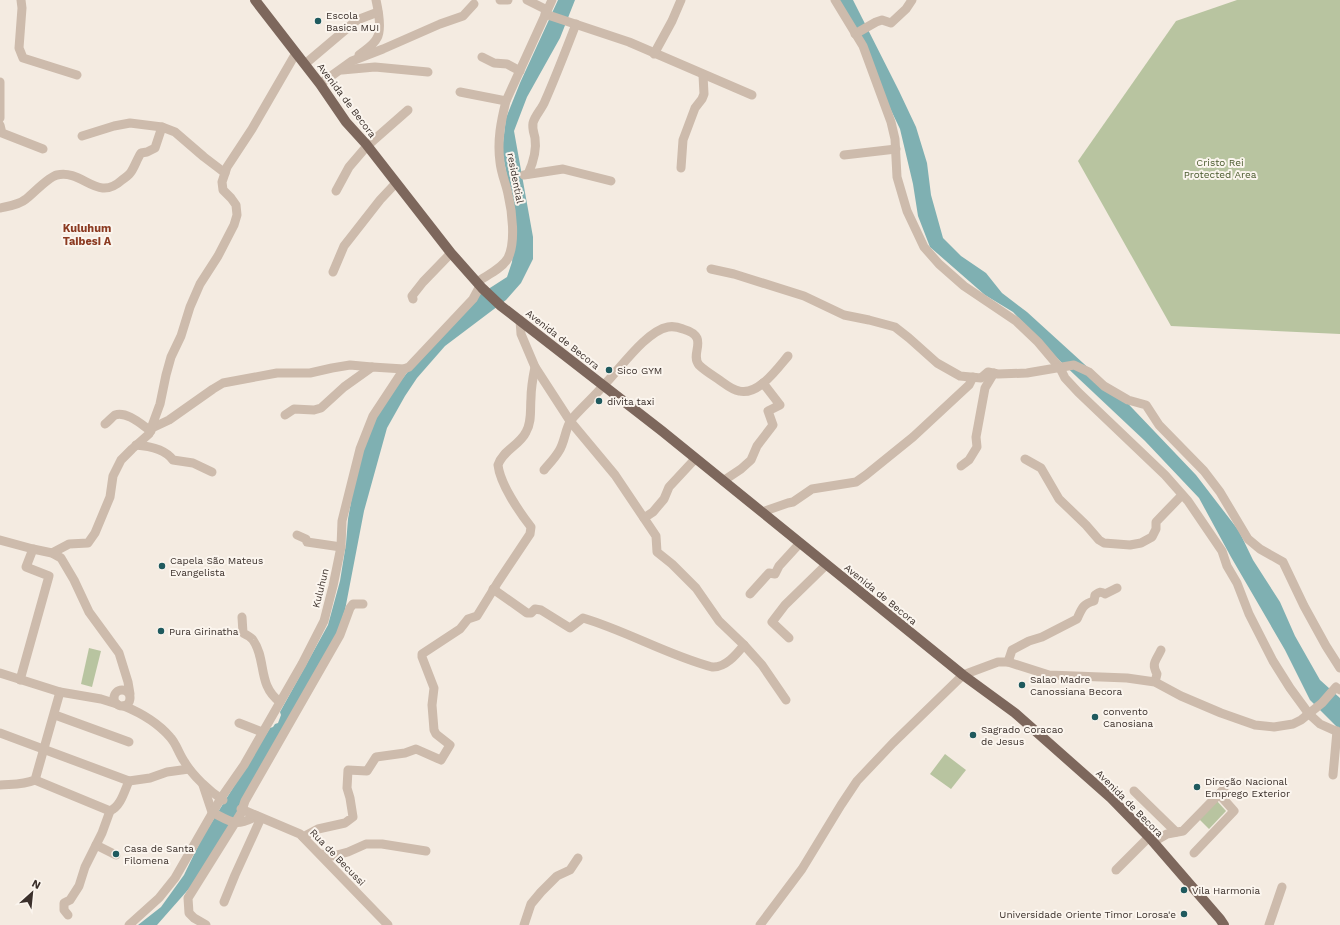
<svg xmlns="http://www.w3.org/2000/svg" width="1340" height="925" viewBox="0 0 1340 925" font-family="'Work Sans',sans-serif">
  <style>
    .green { fill: #b8c4a0 }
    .water { fill: #7fb0b2 }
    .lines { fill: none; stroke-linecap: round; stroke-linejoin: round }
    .minor { stroke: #cdbbac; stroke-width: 9 }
    .major { stroke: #7d675c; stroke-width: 10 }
    .poi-dot { fill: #1f5a5e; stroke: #fbf5ee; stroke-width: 1.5 }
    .labels { text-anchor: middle; stroke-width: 4; stroke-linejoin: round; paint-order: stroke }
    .poi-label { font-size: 10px; fill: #3b302b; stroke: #fbf5ee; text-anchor: start }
    .street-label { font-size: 10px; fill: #3b302b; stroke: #fbf5ee }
    .park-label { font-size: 10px; fill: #4a5a2e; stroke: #fbf5ee }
    .neighbourhood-label { font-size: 11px; font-weight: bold; fill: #8c3b22; stroke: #fbf5ee }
  </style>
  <rect width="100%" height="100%" fill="#f4ebe1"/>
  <g class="green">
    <polygon points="1237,0 1340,0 1340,334 1171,326 1078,161 1176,21"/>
    <polygon points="89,648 101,651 92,687 81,684"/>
    <polygon points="945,754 966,770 951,789 930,774"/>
    <polygon points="1217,801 1226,811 1209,829 1199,819"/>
  </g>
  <g class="water">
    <polygon points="558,0 575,0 560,38 527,97 514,131 533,237 533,259 521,283 506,300 445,346 417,378 405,396 387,428 364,511 345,610 335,639 215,851 194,883 157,925 138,925 161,907 184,875 202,838 270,728 273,727 275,724 278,723 281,715 280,712 328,625 340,581 346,544 348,519 354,485 362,452 377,415 395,388 414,364 479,295 507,277 512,262 515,232 509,186 502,151 506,118 520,83"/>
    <polygon points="836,0 853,0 899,91 916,127 927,163 931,195 943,238 961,256 986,273 1002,293 1027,312 1094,373 1114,389 1196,475 1239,531 1253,560 1280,602 1295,636 1320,680 1340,698 1340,730 1310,700 1285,650 1231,557 1199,498 1145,441 1060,361 1013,312 985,295 930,247 918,216 913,184 900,129 878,83"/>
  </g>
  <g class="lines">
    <g class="minor">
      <polyline points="21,0 22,8 19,48 23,58 77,75"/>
      <polyline points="500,0 508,0"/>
      <polyline points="527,0 547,10"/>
      <polyline points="835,0 863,46 891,122 895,139 897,177 907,211 924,247 939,264 964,286 1016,321 1038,342 1060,368 1065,378 1078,392 1165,475 1188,501 1222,551 1227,566 1237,583 1249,614 1273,661 1290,688 1309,714 1320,724 1340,733"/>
      <polyline points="545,14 629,42 752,95"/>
      <polyline points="855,34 876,22 882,20 891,23 906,9 912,0"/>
      <polyline points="654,54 672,21 681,0"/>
      <path d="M359,55C365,50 374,45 377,38C382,30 378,9 376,0"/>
      <polyline points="482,57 494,63 507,64 520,71"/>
      <polyline points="305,64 357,20 378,12"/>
      <polyline points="342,70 375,67 428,72"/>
      <polyline points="0,82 0,118"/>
      <polyline points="320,84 352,61 383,49 440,24 463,16 474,4"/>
      <polyline points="460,92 506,101"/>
      <polyline points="0,125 2,133 43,149"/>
      <polyline points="82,136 114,126 130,123 162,127 175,132 204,157 225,173"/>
      <polyline points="844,155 896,149"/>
      <polyline points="681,168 683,140 695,108 702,99 704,94 703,75"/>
      <path d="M528,174C533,163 537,151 535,138C534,133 532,129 533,123C535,115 542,109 545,101C556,76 566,50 576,24"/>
      <polyline points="524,175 563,169 611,181"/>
      <polyline points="336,191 349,167 367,146 408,110"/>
      <path d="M0,208C9,206 19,205 26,199C34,193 48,177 57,175C83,169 97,203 122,180C125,178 129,175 131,172C135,166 137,159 141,153L147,152L155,148L162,127"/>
      <polyline points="711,269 734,274 804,296 844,315 869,320 895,327 909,338 937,363 960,376 981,378 988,372 998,374 1027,373 1074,365 1089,372 1104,386 1128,400 1146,405 1159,425 1204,471 1220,492 1248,539 1260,549 1283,562 1304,606 1326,646 1340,668"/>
      <polyline points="333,272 344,246 380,200 395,184"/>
      <path d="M477,282C487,275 502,269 508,258C516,242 512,211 508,194C506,184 501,173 500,162C497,141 501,121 506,101L552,0"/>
      <polyline points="413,299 412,296 423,282 451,253"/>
      <polyline points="520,320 521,334 535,367 570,421 615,475 656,536 657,552 672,564 696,588 719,621 744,645 762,665 786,700"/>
      <polyline points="285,415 294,409 314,410 321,408 344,387 372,367 404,369 409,367 473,299 480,286"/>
      <path d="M105,424C108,422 112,417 115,415C127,411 142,425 151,431"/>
      <polyline points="152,428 169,420 213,389 223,383 277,373 310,373 332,368 350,365 372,367"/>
      <path d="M136,445C149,446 165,449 173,460L193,463L212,472"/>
      <polyline points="1025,459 1041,468 1059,499 1086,525 1099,540 1104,543 1130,545 1141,543 1152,537 1156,529 1156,522 1182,495"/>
      <polyline points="961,466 969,460 977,447 976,437 985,388 994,373"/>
      <path d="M544,470C549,464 555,458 559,451C565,442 565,429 571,420C581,408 594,397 604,385C620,369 646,331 668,327C673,326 678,327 683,329C711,337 689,353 699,365C704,370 712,375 718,379C724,383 732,390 739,391C758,396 777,369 788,356"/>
      <polyline points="723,481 741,469 751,460 757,446 773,425 768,411 780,405 763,383"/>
      <polyline points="762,512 788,503 793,502 812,489 856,482 866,475 913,437 969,385 973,377"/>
      <polyline points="644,518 653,512 664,499 669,487 695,459"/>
      <polyline points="297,535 306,539 307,542 341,547"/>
      <polyline points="0,540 33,549 52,553 61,558 74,580 89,612 119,653 128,682 130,694"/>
      <polyline points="52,553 69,544 88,543 95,533 110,497 113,476 121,460 132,449 149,434 160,404 166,375 171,357 181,336 190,307 200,284 218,256 234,225 237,215 236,205 231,198 223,190 222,182 227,167 252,129 296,53"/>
      <path d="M493,589L527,613H531L535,609L541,610L570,628L583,618C627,631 667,655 712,667C725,668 736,655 744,645"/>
      <polyline points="750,594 769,573 775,574 779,566 800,543"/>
      <path d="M242,617L243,633C247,635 251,637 253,640C267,660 257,685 280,702"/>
      <polyline points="789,638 772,622 785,605 826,565"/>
      <path d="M1008,662L1012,650L1029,641L1042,637L1077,619C1082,608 1083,604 1094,601L1095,595C1099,592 1101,591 1105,594L1117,588"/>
      <polyline points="0,673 60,692 101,699 117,704"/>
      <polyline points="20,680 49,576 26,567 33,549"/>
      <path d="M1155,682L1157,674C1151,663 1156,661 1161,650"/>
      <circle cx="122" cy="698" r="8"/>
      <path d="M124,706C141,713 158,723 170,737C176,743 179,754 184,761C192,775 209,791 223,800"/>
      <polyline points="55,715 129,742"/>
      <polyline points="239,723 262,732"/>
      <path d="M0,733L129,781C124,792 121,806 110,811L35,780"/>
      <polyline points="1333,775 1337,731"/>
      <polyline points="129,781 150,778 167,772 189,769"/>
      <path d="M0,785C12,784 23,785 35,780L60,692"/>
      <path d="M203,785L212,812C233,823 235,827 257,816"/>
      <polyline points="1134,791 1176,832"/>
      <polyline points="241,809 300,834 388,925"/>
      <polyline points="242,810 245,801 340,635 350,608 353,604 363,604"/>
      <path d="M303,837L318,829L345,823L353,817L350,798L347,788L348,770L367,771L376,757L405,753L416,749L441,760L450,745L436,734L434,730L432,705L434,688L422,657V654L460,629L468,619L477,616L498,582L530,534L531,527C520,513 500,484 498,465C502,451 520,445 526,432C532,422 530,410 531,398C531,388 533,377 535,367"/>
      <polyline points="1153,842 1167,834 1183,831 1224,789"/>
      <polyline points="96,845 116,855"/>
      <polyline points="1194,853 1234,811 1219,794"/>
      <polyline points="320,854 333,856 348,852 366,844 382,844 426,851"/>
      <polyline points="1116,870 1149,837"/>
      <polyline points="224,902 235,875 261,818"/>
      <polyline points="68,915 64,910 64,903 70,900 79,886 85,867 102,833 110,811"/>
      <polyline points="129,925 159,898 175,878 221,798 244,765 302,664 324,621 333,586 341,547 342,521 360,449 373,416 404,369"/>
      <polyline points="206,925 194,918 189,913 188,898 243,810"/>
      <polyline points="524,925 531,904 541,892 557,876 570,870 578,858"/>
      <polyline points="760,925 802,869 841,805 857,781 893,743 963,675 998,662 1008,662 1049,675 1127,678 1155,682 1181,696 1221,713 1255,725 1274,727 1293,724 1301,720 1322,703 1336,687 1340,690"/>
      <polyline points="1269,925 1282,887"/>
    </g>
    <polyline class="major" points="255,0 320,84 346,122 366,144 451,253 482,288 501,306 662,431 963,675 1015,713 1111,798 1149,837 1220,919 1224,925"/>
  </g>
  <g class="poi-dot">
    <circle cx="318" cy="21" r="4"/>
    <circle cx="609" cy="370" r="4"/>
    <circle cx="599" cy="401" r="4"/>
    <circle cx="162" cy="566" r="4"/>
    <circle cx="161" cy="631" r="4"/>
    <circle cx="1022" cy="685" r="4"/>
    <circle cx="1095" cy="717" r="4"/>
    <circle cx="973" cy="735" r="4"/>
    <circle cx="1197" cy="787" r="4"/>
    <circle cx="116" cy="854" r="4"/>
    <circle cx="1184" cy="890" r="4"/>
    <circle cx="1184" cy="914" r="4"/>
  </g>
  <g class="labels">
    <g class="poi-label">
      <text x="326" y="19">Escola<tspan x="326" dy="12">Basica MUI</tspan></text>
      <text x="617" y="374">Sico GYM</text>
      <text x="607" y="405">divita taxi</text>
      <text x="170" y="564">Capela São Mateus<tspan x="170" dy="12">Evangelista</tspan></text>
      <text x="169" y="635">Pura Girinatha</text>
      <text x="1030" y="683">Salao Madre<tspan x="1030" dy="12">Canossiana Becora</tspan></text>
      <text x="1103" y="715">convento<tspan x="1103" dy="12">Canosiana</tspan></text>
      <text x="981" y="733">Sagrado Coracao<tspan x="981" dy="12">de Jesus</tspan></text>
      <text x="1205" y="785">Direção Nacional<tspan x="1205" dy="12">Emprego Exterior</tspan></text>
      <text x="124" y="852">Casa de Santa<tspan x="124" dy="12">Filomena</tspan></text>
      <text x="1192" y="894">Vila Harmonia</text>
      <text x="1176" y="918" text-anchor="end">Universidade Oriente Timor Lorosa'e</text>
    </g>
    <g class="street-label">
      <text transform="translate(347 100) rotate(53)" y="4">Avenida de Becora</text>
      <text transform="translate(516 178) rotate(79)" y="4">residential</text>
      <text transform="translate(563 339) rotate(38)" y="4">Avenida de Becora</text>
      <text transform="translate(320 588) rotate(-76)" y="4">Kuluhun</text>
      <text transform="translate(881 594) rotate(39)" y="4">Avenida de Becora</text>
      <text transform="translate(1130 803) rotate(45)" y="4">Avenida de Becora</text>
      <text transform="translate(338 857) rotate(46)" y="4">Rua de Becussi</text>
    </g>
    <g class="park-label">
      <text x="1220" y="166">Cristo Rei<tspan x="1220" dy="12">Protected Area</tspan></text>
    </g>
    <g class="neighbourhood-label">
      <text x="87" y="232">Kuluhum<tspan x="87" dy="13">Taibesi A</tspan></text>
    </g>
  </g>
  <g transform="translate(32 893) rotate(27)" stroke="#fbf5ee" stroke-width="3" paint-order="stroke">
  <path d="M0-3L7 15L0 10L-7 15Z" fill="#3b302b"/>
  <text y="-6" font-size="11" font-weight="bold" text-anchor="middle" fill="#3b302b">N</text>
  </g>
</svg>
